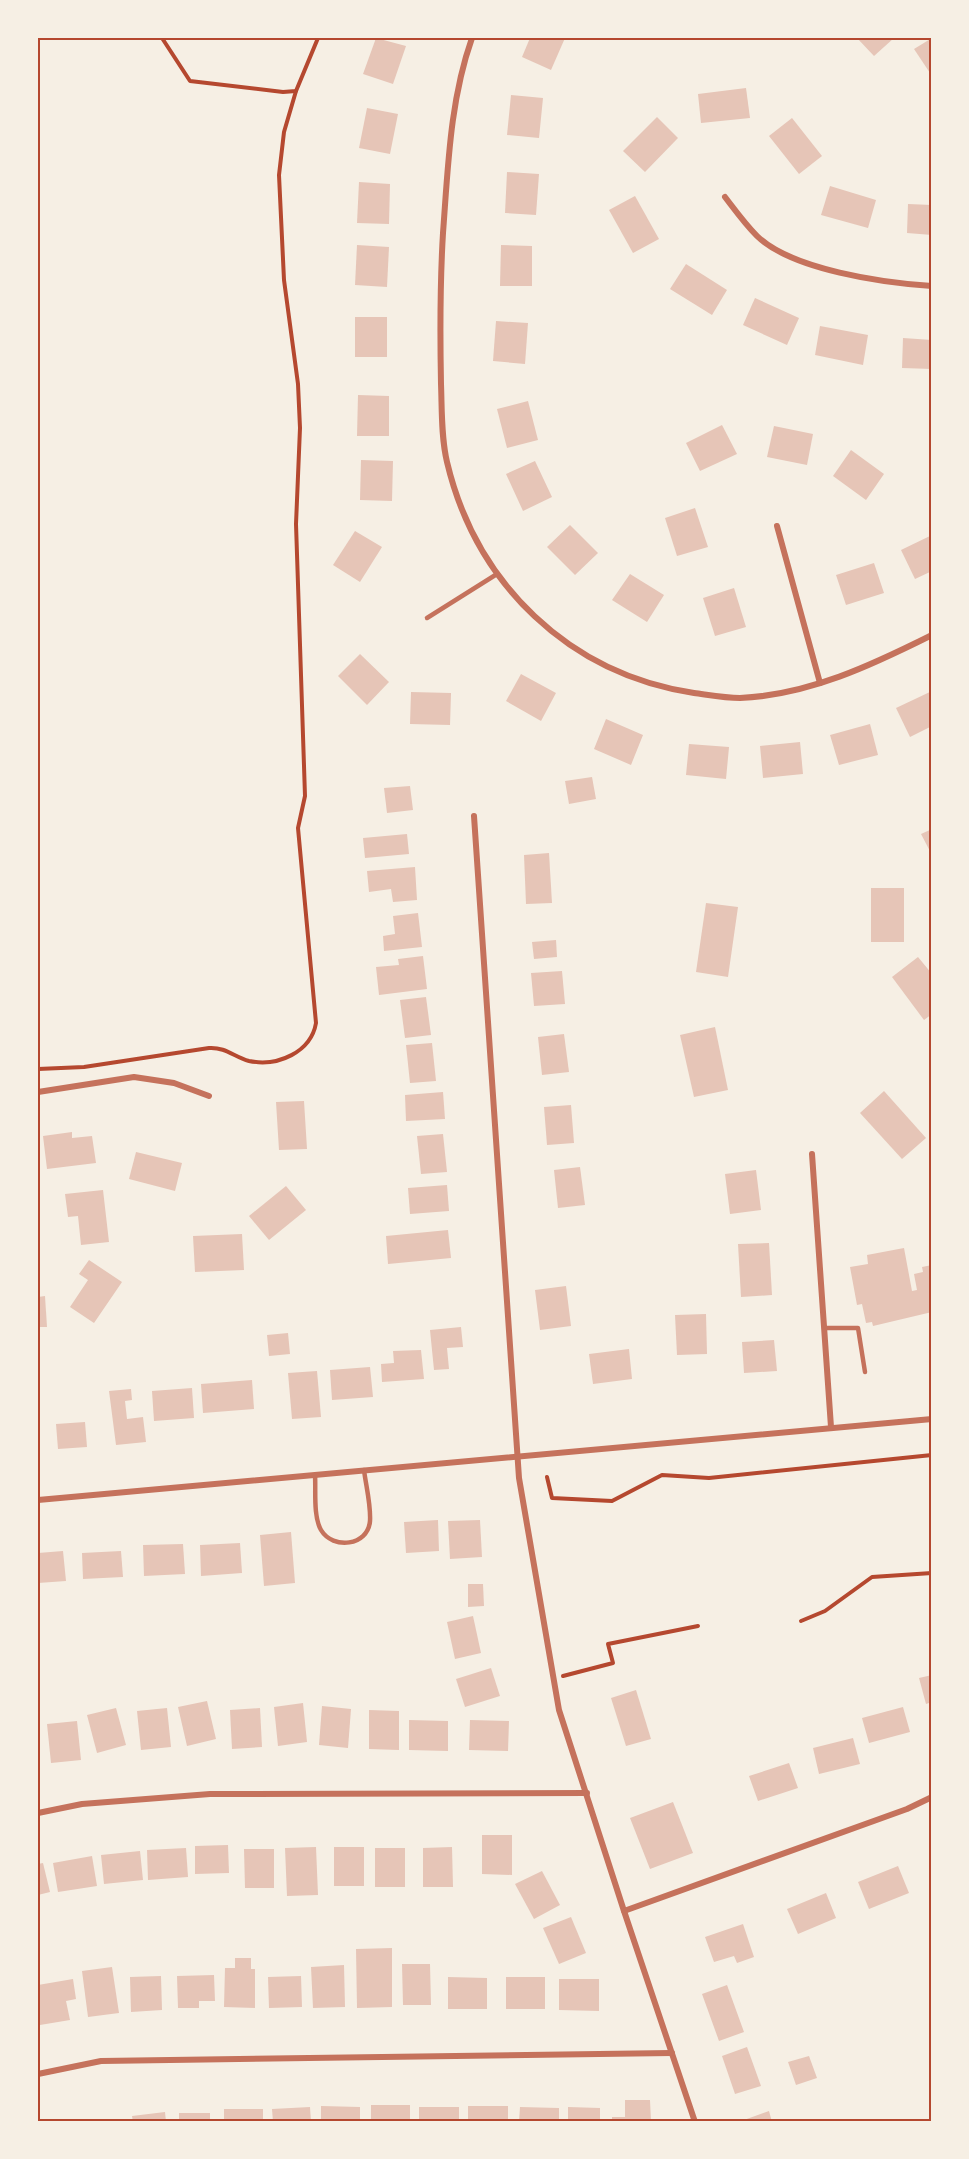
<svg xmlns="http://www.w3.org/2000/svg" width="969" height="2159" viewBox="0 0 969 2159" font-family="Mulish,sans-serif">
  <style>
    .building { fill: #e6c5b7 }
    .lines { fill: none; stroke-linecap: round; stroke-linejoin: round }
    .path { stroke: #b5482f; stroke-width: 4 }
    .service { stroke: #c5725c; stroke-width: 4.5 }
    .minor { stroke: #c5725c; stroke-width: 6 }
    .neatline { fill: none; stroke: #b5482f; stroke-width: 2 }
  </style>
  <rect width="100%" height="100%" fill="#f6efe4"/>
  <g class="building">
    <polygon points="376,38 406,46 393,84 363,74"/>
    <polygon points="530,38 565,38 551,70 522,57"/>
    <polygon points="857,38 894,38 874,56"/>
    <polygon points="932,38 932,76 914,49"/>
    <polygon points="746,88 750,118 701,123 698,94"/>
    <polygon points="511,95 543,98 539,138 507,135"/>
    <polygon points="367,108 398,114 390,154 359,148"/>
    <polygon points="657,117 678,138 645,172 623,151"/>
    <polygon points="792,118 822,156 799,174 769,136"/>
    <polygon points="507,172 539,174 536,215 505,213"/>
    <polygon points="359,182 390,184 389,224 357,223"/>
    <polygon points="830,186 876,200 868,228 821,215"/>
    <polygon points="635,196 659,239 633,253 609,210"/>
    <polygon points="908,204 932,205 932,235 907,233"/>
    <polygon points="357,245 389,247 387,287 355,285"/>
    <polygon points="501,245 532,246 532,286 500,286"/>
    <polygon points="686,264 727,290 712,315 670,289"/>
    <polygon points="755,298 799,318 787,345 743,325"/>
    <rect x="355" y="317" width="32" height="40"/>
    <polygon points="496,321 528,323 525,364 493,361"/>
    <polygon points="820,326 868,335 863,365 815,355"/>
    <polygon points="903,338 932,340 932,369 902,368"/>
    <polygon points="358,395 389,396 389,436 357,436"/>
    <polygon points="528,401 538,440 507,448 497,409"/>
    <polygon points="722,425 737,454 700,471 686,443"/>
    <polygon points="774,426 813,434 807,465 767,457"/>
    <polygon points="851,450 884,474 866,500 833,476"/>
    <polygon points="361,460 393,461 392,501 360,500"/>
    <polygon points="535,461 552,497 523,511 506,474"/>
    <polygon points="695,508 708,547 677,556 665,518"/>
    <polygon points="570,525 598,553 575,575 547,547"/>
    <polygon points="355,531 382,547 360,582 333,565"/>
    <polygon points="932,535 932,571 915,579 901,550"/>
    <polygon points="874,563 884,593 846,605 836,575"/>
    <polygon points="630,574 664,595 647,622 612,600"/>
    <polygon points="734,588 746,627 715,636 703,598"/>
    <polygon points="360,654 389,682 367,705 338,676"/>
    <polygon points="521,674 556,693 541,721 506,701"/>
    <polygon points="932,691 932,726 910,737 896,708"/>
    <polygon points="411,692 451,693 450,725 410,724"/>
    <polygon points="606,719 643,735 631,765 594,749"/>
    <polygon points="870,724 878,755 839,765 830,735"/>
    <polygon points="800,742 803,774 763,778 760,746"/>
    <polygon points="689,744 729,747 726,779 686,775"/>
    <polygon points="592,777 596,799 569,804 565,781"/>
    <polygon points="410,786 413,810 387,813 384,788"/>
    <polygon points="932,829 932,855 921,834"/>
    <polygon points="407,834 409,854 365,858 363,838"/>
    <polygon points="549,853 552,903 526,904 524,855"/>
    <polygon points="415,867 417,900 393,902 391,889 369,892 367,871"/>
    <rect x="871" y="888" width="33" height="54"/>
    <polygon points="706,903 738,907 728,977 696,972"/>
    <polygon points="418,913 422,947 384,951 383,936 395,934 393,916"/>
    <polygon points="556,940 557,957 534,959 532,942"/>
    <polygon points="423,956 427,989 379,995 376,967 399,965 398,959"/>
    <polygon points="918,957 932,974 932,1014 924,1020 892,977"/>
    <polygon points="562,971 565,1004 534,1006 531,973"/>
    <polygon points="426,997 431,1035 405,1038 400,1000"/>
    <polygon points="715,1027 728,1090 694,1097 680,1035"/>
    <polygon points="564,1034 569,1072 542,1075 538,1037"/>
    <polygon points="432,1043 436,1081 410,1083 406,1045"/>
    <polygon points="884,1091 926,1138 902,1159 860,1113"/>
    <polygon points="443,1092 445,1119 406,1121 405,1095"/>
    <polygon points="304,1101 307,1149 279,1150 276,1102"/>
    <polygon points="571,1105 574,1143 547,1145 544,1107"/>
    <polygon points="72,1132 72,1138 92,1136 96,1163 47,1169 43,1136"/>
    <polygon points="443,1134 447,1172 421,1174 417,1136"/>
    <polygon points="136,1152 182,1163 175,1191 129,1179"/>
    <polygon points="580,1167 585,1205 558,1208 554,1170"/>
    <polygon points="756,1170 761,1210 730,1214 725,1174"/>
    <polygon points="447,1185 449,1211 410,1214 408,1188"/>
    <polygon points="286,1186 306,1210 269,1240 249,1216"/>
    <polygon points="103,1190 109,1242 81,1245 78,1216 68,1217 65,1194"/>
    <polygon points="448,1230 451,1258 388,1264 386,1236"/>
    <polygon points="242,1234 244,1270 195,1272 193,1236"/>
    <polygon points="769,1243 772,1295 741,1297 738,1244"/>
    <polygon points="904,1248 912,1291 917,1290 914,1274 923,1272 922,1267 932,1265 932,1312 873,1326 872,1322 866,1323 862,1304 857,1305 850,1267 868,1264 867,1255"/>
    <polygon points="89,1260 122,1282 94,1323 70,1307 88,1280 79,1274"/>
    <polygon points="566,1286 571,1326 540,1330 535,1290"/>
    <polygon points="45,1296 47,1327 38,1327 38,1297"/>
    <polygon points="706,1314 707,1354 677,1355 675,1315"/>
    <polygon points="461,1327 463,1347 447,1348 449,1369 434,1370 430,1330"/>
    <polygon points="288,1333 290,1354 269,1356 267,1335"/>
    <polygon points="774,1340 777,1371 744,1373 742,1342"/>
    <polygon points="629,1349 632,1379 593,1384 589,1354"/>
    <polygon points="421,1350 424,1379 382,1382 381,1364 394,1363 393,1351"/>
    <polygon points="370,1367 373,1397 332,1400 330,1370"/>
    <polygon points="317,1371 321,1417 292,1419 288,1373"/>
    <polygon points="252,1380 254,1409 203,1413 201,1384"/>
    <polygon points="192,1388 194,1418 154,1421 152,1391"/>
    <polygon points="131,1389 132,1400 125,1401 127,1419 143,1417 146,1442 116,1445 109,1391"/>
    <polygon points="85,1422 87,1447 58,1449 56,1424"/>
    <polygon points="438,1520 439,1551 406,1553 404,1522"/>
    <polygon points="480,1520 482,1557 450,1559 448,1521"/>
    <polygon points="291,1532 295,1583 264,1586 260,1535"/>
    <polygon points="240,1543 242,1573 201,1576 200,1545"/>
    <polygon points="183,1544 185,1574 144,1576 143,1545"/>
    <polygon points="63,1551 66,1581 38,1583 38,1553"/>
    <polygon points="121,1551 123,1577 83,1579 82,1553"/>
    <polygon points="468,1584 483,1584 484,1606 468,1607"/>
    <polygon points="473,1616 481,1653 455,1659 447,1622"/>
    <polygon points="491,1668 500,1696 465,1707 456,1679"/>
    <polygon points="932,1675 932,1702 926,1704 919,1678"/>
    <polygon points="636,1690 651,1739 626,1746 611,1698"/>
    <polygon points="207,1701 216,1739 187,1746 178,1707"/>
    <polygon points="303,1703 307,1742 278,1746 274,1707"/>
    <polygon points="322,1706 351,1709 348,1748 319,1745"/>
    <polygon points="903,1707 910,1732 869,1743 862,1718"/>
    <polygon points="116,1708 126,1745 97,1753 87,1715"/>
    <polygon points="167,1708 171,1747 141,1750 137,1711"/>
    <polygon points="260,1708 262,1747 232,1749 230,1710"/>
    <polygon points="369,1710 399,1711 399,1750 369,1749"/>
    <polygon points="409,1720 448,1721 448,1751 409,1750"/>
    <polygon points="470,1720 509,1721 508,1751 469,1750"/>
    <polygon points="77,1721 81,1760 51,1763 47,1724"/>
    <polygon points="853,1738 860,1764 819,1774 813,1748"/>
    <polygon points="789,1763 798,1788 758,1801 749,1776"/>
    <polygon points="673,1802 693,1853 650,1869 630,1818"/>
    <polygon points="482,1835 512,1835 512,1875 482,1874"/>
    <polygon points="228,1845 229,1873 195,1874 195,1846"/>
    <polygon points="316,1847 318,1895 287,1896 285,1848"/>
    <rect x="334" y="1847" width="30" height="39"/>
    <polygon points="452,1847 453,1887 423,1887 423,1848"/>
    <polygon points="186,1848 188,1877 148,1880 147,1850"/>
    <rect x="375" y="1848" width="30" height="39"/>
    <polygon points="244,1849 274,1849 274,1888 245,1888"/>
    <polygon points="140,1851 143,1880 104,1884 101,1855"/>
    <polygon points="92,1856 97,1886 58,1892 53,1863"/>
    <polygon points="43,1863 50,1892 38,1895 38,1864"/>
    <polygon points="898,1866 909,1893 869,1909 858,1882"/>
    <polygon points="542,1871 560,1905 534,1919 515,1884"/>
    <polygon points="826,1893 836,1918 798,1934 787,1909"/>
    <polygon points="571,1917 586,1953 559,1964 543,1928"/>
    <polygon points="743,1924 754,1957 737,1963 734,1956 714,1962 705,1937"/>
    <polygon points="392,1948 392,2007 357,2008 356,1949"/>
    <polygon points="235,1958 251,1958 251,1969 255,1969 255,2008 224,2007 225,1968 235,1968"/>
    <polygon points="402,1964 430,1964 431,2005 403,2005"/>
    <polygon points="344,1965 345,2007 313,2008 311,1967"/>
    <polygon points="112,1967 119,2013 88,2017 82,1971"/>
    <polygon points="214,1975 215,2001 199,2001 199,2008 178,2008 177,1976"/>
    <polygon points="161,1976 162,2010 131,2012 130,1977"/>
    <polygon points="301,1976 302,2007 269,2008 268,1977"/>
    <polygon points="448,1977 487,1978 487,2009 448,2009"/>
    <rect x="506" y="1977" width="39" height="32"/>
    <polygon points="73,1979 76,1999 66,2001 70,2020 40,2025 38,1985"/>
    <polygon points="559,1979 599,1979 599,2011 559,2010"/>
    <polygon points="727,1985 744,2032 719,2041 702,1994"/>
    <polygon points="747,2047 761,2086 735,2094 722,2056"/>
    <polygon points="809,2056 817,2078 796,2085 788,2062"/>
    <polygon points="625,2100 650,2100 651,2122 612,2122 612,2117 625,2117"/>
    <rect x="371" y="2105" width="39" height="17"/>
    <polygon points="321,2106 360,2107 360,2122 321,2122"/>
    <rect x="468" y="2106" width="40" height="16"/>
    <polygon points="310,2107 311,2122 273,2122 272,2109"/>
    <rect x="419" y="2107" width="40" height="15"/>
    <polygon points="520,2107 559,2108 559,2122 519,2122"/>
    <polygon points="568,2107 600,2108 600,2122 568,2122"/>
    <rect x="224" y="2109" width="39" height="13"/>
    <polygon points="769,2111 772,2122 744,2122 744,2120"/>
    <polygon points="165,2112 166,2122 133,2122 132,2116"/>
    <rect x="179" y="2113" width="31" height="9"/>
  </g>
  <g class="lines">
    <g class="path">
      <polyline points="162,38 190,81 283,92 296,91 318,38"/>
      <path d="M38,1069L84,1067L209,1048C226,1047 234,1057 249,1061C278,1067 311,1052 316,1023L298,828L305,796L296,524L300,428L298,384L284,280L279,175L284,132L296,91"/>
      <polyline points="547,1477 552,1498 612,1501 662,1475 709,1478 932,1455"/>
      <polyline points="801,1621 825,1611 872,1577 932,1573"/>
      <polyline points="563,1676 613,1663 608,1644 698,1626"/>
    </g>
    <g class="service">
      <polyline points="427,618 497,574"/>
      <polyline points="824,1328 858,1328 865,1372"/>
      <path d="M315,1475C316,1490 313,1516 321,1530C333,1550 368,1546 370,1521C371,1505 366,1486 364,1470"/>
    </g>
    <g class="minor">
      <path d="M472,38C450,100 448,167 443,233C440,283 440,334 441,384C442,409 441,437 447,462C476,584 569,674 694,693C709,695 725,698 740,698C809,695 872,665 932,635"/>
      <path d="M725,197C735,210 745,224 757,236C792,270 884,283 932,286"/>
      <polyline points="777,526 820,683"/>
      <polyline points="474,816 519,1478 559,1710 624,1911 695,2122"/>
      <polyline points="38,1092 134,1077 174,1083 209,1096"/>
      <polyline points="812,1154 831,1427"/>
      <polyline points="38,1500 932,1419"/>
      <polyline points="38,1813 82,1804 210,1794 587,1793"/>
      <polyline points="624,1911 907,1809 932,1797"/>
      <polyline points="38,2074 101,2061 672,2053"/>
    </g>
  </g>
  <rect width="969" height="2159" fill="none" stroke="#f6efe4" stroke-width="78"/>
  <rect x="39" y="39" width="891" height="2081" class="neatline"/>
</svg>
